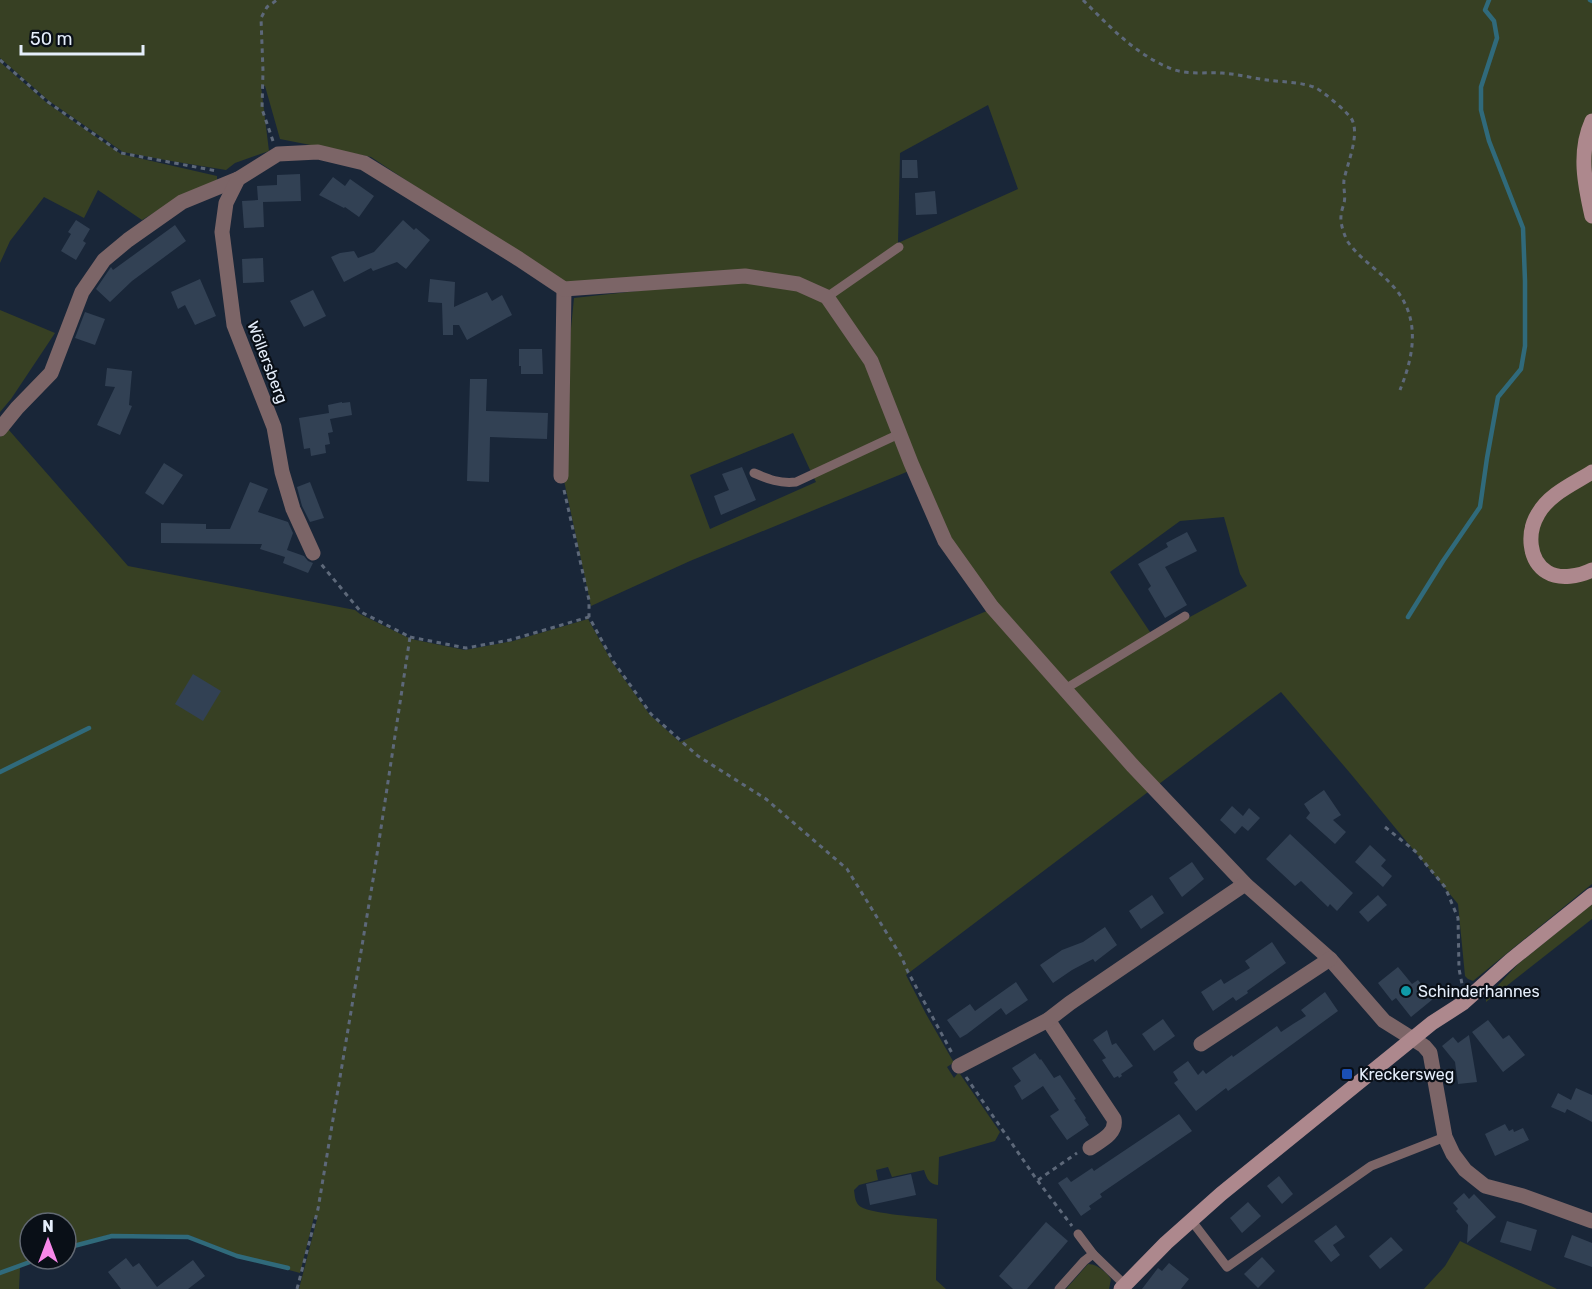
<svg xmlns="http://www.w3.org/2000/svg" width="1592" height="1289" viewBox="0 0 1592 1289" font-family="Rubik,sans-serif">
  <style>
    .green { fill: #374023; fill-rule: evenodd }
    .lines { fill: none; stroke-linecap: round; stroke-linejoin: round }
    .stream { stroke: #306a7b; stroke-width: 4.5 }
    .building { fill: #324154 }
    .path { stroke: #5d6879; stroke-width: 3; stroke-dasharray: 4.5 4.5; stroke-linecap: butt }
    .service { stroke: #7c6567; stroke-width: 9 }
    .minor { stroke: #7c6567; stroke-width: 15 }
    .secondary { stroke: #ad888d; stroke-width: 15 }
    .culture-dot { fill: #0f9aa8; stroke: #090f17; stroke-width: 2 }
    .transit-dot { fill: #1a4fb4; stroke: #090f17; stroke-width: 2 }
    .labels { text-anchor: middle; stroke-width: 4.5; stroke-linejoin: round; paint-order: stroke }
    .street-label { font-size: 16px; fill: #e5eefb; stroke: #090f17 }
    .poi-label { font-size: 16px; fill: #e5eefb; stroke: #090f17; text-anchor: start }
  </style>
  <rect width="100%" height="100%" fill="#192638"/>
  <g class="green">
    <path d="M0,0H1592V884L1473,981L1468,979L1465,976L1458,904L1350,773L1281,692L1155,787L1069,689L1188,618L1247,586L1240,574L1224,517L1180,521L1110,572L1152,635L1066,685L995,604L947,540L903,432L827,294L798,282L571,285L520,256L371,157L280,139L265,86H261L269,151L235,163L226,170L165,160L123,152L49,101L0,58ZM988,105L1018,189L898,243L900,153Z"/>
    <polygon points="0,62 47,103 121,154 217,176 217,182 184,195 142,220 98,190 84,218 44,197 10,241 0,263"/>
    <polygon points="745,279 797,287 826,300 868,362 896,432 811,472 793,433 690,475 710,529 816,482 813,476 897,437 909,471 690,561 591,606 563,476 565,389 574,298"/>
    <polygon points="0,310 55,333 11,399 0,412"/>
    <path d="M8,429L128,566L355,610L360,614L411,639L465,650L513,641L588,619L612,662L650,715L680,742L989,610L1148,792L906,975L926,1014L953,1061V1063L947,1067L954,1078L958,1073L960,1074L1000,1132L995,1141L939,1157L938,1185C929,1184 927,1179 924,1170L892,1177L888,1167L876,1170L878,1180L859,1185L854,1190C855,1197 855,1203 861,1207C873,1214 921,1217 937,1219L936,1280L946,1289H299L317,1219L314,1217L300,1273L289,1270V1267L238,1255L188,1235L111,1234L66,1247V1223H30V1259H34L19,1265L20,1268L19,1289H0V437Z"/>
    <polygon points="1592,904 1592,919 1486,1002 1486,998 1518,964"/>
    <polygon points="1460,1241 1557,1289 1424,1289 1445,1266"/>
    <path d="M1088,1264C1097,1264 1106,1272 1111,1279L1109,1289H1066Z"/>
  </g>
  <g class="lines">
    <g class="stream">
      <polyline points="1590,0 1592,1"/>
      <polyline points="1408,617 1443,561 1480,507 1487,458 1498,397 1521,369 1525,346 1525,281 1523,228 1489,141 1481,110 1481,87 1497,38 1494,21 1485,10 1489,0"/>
      <polyline points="0,772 89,728"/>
      <polyline points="66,1248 112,1236 188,1237 237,1256 288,1268"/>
      <polyline points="0,1273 38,1259"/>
    </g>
  </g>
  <g class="building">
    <polygon points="902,160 917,160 918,178 902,178"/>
    <polygon points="300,174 301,201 263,202 264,227 244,228 242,201 258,200 257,186 277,185 277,175"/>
    <polygon points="333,177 345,186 350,179 374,196 359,217 345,207 344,208 319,195"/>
    <polygon points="935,191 937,214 916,215 915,193"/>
    <polygon points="76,220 90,229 83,241 86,243 76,260 61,251 71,234 68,232"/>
    <polygon points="403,220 414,230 416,228 430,240 406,269 397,262 373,271 371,268 344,282 331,257 340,253 354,251 358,258 374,252"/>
    <polygon points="175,225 186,241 132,281 110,302 96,289 111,267 113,270"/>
    <polygon points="263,258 264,282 243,283 242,259"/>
    <polygon points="200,279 216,316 195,325 185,305 178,309 171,292"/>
    <polygon points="430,279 455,282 454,307 487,292 492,301 502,295 512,315 467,340 459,325 453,325 453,335 443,335 442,303 428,302"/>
    <polygon points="313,290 326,316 304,327 290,301"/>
    <polygon points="85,312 105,319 95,345 75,338"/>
    <polygon points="519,349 542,349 543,374 521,374 521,366 519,366"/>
    <polygon points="107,368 132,371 129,405 132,406 120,435 97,425 115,387 105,386"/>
    <polygon points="470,379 487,379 486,411 548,413 547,439 490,437 489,482 467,481"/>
    <polygon points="342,402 342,403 350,402 352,415 330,419 333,432 328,433 330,444 325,445 326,453 311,456 310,448 304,449 299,418 329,413 328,405"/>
    <polygon points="164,463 183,475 163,505 145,493"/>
    <polygon points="742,467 756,500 721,515 714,496 729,490 722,474"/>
    <polygon points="250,482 268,489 258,512 288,522 293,533 287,550 304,556 308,561 313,563 308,573 283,563 285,557 260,549 262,544 161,543 161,523 206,524 206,529 230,529"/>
    <polygon points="310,482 324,518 310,522 302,506 297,487"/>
    <polygon points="1187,532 1197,551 1165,567 1187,605 1165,618 1148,589 1151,586 1138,564 1168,547 1166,543"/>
    <polygon points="193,674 221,691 203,721 175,704"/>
    <polygon points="1324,790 1341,815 1333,820 1346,832 1335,844 1306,818 1310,813 1304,804"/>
    <polygon points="1232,806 1243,816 1249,808 1260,818 1248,831 1242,826 1235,834 1220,820"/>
    <polygon points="1290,834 1353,893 1337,911 1330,904 1328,907 1301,881 1295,886 1266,859"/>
    <polygon points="1370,845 1386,860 1381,866 1392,876 1383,887 1355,862"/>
    <polygon points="1192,862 1204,879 1182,897 1169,878"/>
    <polygon points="1152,895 1164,913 1141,929 1129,911"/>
    <polygon points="1378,895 1387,905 1368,922 1359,912"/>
    <polygon points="1105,927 1117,945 1095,962 1093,959 1072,970 1053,983 1040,965 1062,950 1083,942"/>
    <polygon points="1272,942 1286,963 1247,991 1248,993 1236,1001 1233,997 1213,1011 1201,992 1221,979 1224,984 1250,968 1245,961"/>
    <polygon points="1398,967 1412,984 1418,980 1433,999 1411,1017 1396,998 1392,1001 1378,983"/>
    <polygon points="1016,982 1028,1000 1006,1015 1001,1008 967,1034 960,1038 947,1020 970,1004 975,1011"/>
    <polygon points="1325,992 1338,1011 1228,1091 1226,1088 1196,1111 1174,1083 1178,1080 1173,1072 1188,1061 1198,1075 1203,1070 1206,1074 1232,1055 1233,1057 1277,1026 1281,1032 1293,1024 1306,1016 1301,1010"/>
    <polygon points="1163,1019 1175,1036 1154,1051 1142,1034"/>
    <polygon points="1488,1020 1503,1039 1509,1035 1525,1055 1503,1072 1472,1032"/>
    <polygon points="1107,1030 1112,1045 1116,1043 1133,1066 1121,1074 1122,1076 1119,1078 1118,1076 1114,1078 1102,1060 1106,1058 1093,1040"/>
    <polygon points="1469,1035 1477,1082 1458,1084 1455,1062 1442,1046 1453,1037 1458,1043"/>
    <polygon points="1035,1053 1040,1060 1041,1059 1054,1078 1060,1075 1076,1099 1074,1100 1086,1118 1085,1119 1089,1125 1067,1140 1050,1116 1059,1110 1043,1086 1022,1100 1014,1086 1021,1081 1012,1068"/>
    <polygon points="1576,1088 1592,1095 1592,1122 1567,1109 1565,1113 1551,1107 1558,1093 1571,1100"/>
    <polygon points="1179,1114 1192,1131 1100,1194 1102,1197 1089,1206 1091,1209 1081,1216 1058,1183 1067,1177 1071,1182 1092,1168 1094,1171"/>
    <polygon points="1505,1124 1509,1131 1513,1129 1514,1132 1523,1128 1529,1140 1495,1156 1485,1134"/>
    <polygon points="911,1174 916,1195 870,1205 866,1184"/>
    <polygon points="1279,1176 1293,1194 1282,1204 1267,1186"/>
    <polygon points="1464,1193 1469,1199 1474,1194 1496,1217 1467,1243 1468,1225 1456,1211 1458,1209 1453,1203"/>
    <polygon points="1248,1202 1261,1216 1242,1233 1230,1218"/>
    <polygon points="1507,1221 1537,1230 1531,1251 1500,1242"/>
    <polygon points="1046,1222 1068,1241 1027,1289 1013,1289 999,1276"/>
    <polygon points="1336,1225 1345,1237 1333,1245 1340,1255 1331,1262 1314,1241"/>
    <polygon points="1572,1235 1592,1243 1592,1267 1564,1257"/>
    <polygon points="1391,1237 1403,1250 1380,1269 1369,1256"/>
    <polygon points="1262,1257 1275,1271 1258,1288 1244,1274"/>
    <polygon points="126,1258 133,1267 139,1263 157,1287 193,1260 205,1276 188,1289 121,1289 108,1272"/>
    <polygon points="1169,1263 1189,1279 1181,1289 1142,1289 1158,1268 1162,1271"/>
  </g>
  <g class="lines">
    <g class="path">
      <path d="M1083,0C1110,27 1136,55 1172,69C1188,75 1206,72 1222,73C1237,74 1252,78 1267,80C1282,82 1303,82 1316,88C1324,92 1347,112 1351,118C1361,133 1347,164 1344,180C1343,188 1346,196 1344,203C1343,207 1341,212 1341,216C1340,224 1345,237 1348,242C1360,259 1377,269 1391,284C1421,315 1415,353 1400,390"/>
      <polyline points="0,60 48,102 121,153 217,171"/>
      <polyline points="273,141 262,109 263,71 261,18 267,7 277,0"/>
      <polyline points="564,490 589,600 589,617 613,661 651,714 698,756 766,799 847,869 901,956 908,972 952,1053"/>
      <polyline points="410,637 466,648 510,640 589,617"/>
      <polyline points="1385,827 1415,851 1445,887 1458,918 1459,969 1462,984"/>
      <polyline points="966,1077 1037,1180 1072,1226"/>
      <polyline points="1038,1180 1077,1153"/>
      <polyline points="297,1289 318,1209 374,874 410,637 361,612 321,564"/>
    </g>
    <g class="service">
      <polyline points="827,297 899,247"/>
      <path d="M754,473C768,479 780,484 796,482L899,434"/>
      <polyline points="1065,689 1185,616"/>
      <polyline points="1191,1220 1227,1267 1371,1166 1445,1137"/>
      <polyline points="1078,1234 1093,1254"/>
      <polyline points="1059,1289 1084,1261 1093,1254 1125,1285"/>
    </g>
    <g class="minor">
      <polyline points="0,429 17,408 51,373 82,292 104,260 128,240 182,202 238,179"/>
      <polyline points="561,476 564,289"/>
      <polyline points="313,553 293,509 282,472 274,427 234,325 222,232 226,203 238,179 278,154 318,152 364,163 519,259 564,289 745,276 798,284 827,297 871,361 911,463 945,541 992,607 1132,765 1245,884 1330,959 1384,1021 1424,1046 1430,1053 1445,1137 1453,1154 1465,1170 1485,1186 1523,1196 1592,1221"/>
      <path d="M1048,1020L1114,1119C1117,1134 1100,1141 1090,1148"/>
      <polyline points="1201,1044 1330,959"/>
      <polyline points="959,1066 1048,1020 1070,1003 1245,884"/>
    </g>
    <g class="secondary">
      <path d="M1592,121C1578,152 1585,185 1592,216"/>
      <path d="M1592,472C1573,484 1549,494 1538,514C1527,532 1528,560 1547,572C1560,580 1580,576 1592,570"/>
      <polyline points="1121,1289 1166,1243 1221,1194 1432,1023 1463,1003 1511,960 1592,895"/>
    </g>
  </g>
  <circle class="culture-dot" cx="1406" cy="991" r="6"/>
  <rect class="transit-dot" x="1341" y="1068" width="12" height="12" rx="3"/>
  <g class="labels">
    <g class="street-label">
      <text transform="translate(268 362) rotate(69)" y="6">Wöllersberg</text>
    </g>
    <g class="poi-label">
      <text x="1418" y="997">Schinderhannes</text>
      <text x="1359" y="1080">Kreckersweg</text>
    </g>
  </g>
  <g transform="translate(48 1241)"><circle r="28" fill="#090f17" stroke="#616872" stroke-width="1.5"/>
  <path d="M0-4.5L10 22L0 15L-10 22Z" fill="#f888ea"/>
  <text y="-9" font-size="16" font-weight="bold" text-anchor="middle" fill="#e5eefb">N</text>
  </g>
  <path d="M21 45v9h122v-9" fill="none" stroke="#e5eefb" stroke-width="3"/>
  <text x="30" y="45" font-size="18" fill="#e5eefb" stroke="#090f17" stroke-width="4.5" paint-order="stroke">50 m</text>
</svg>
